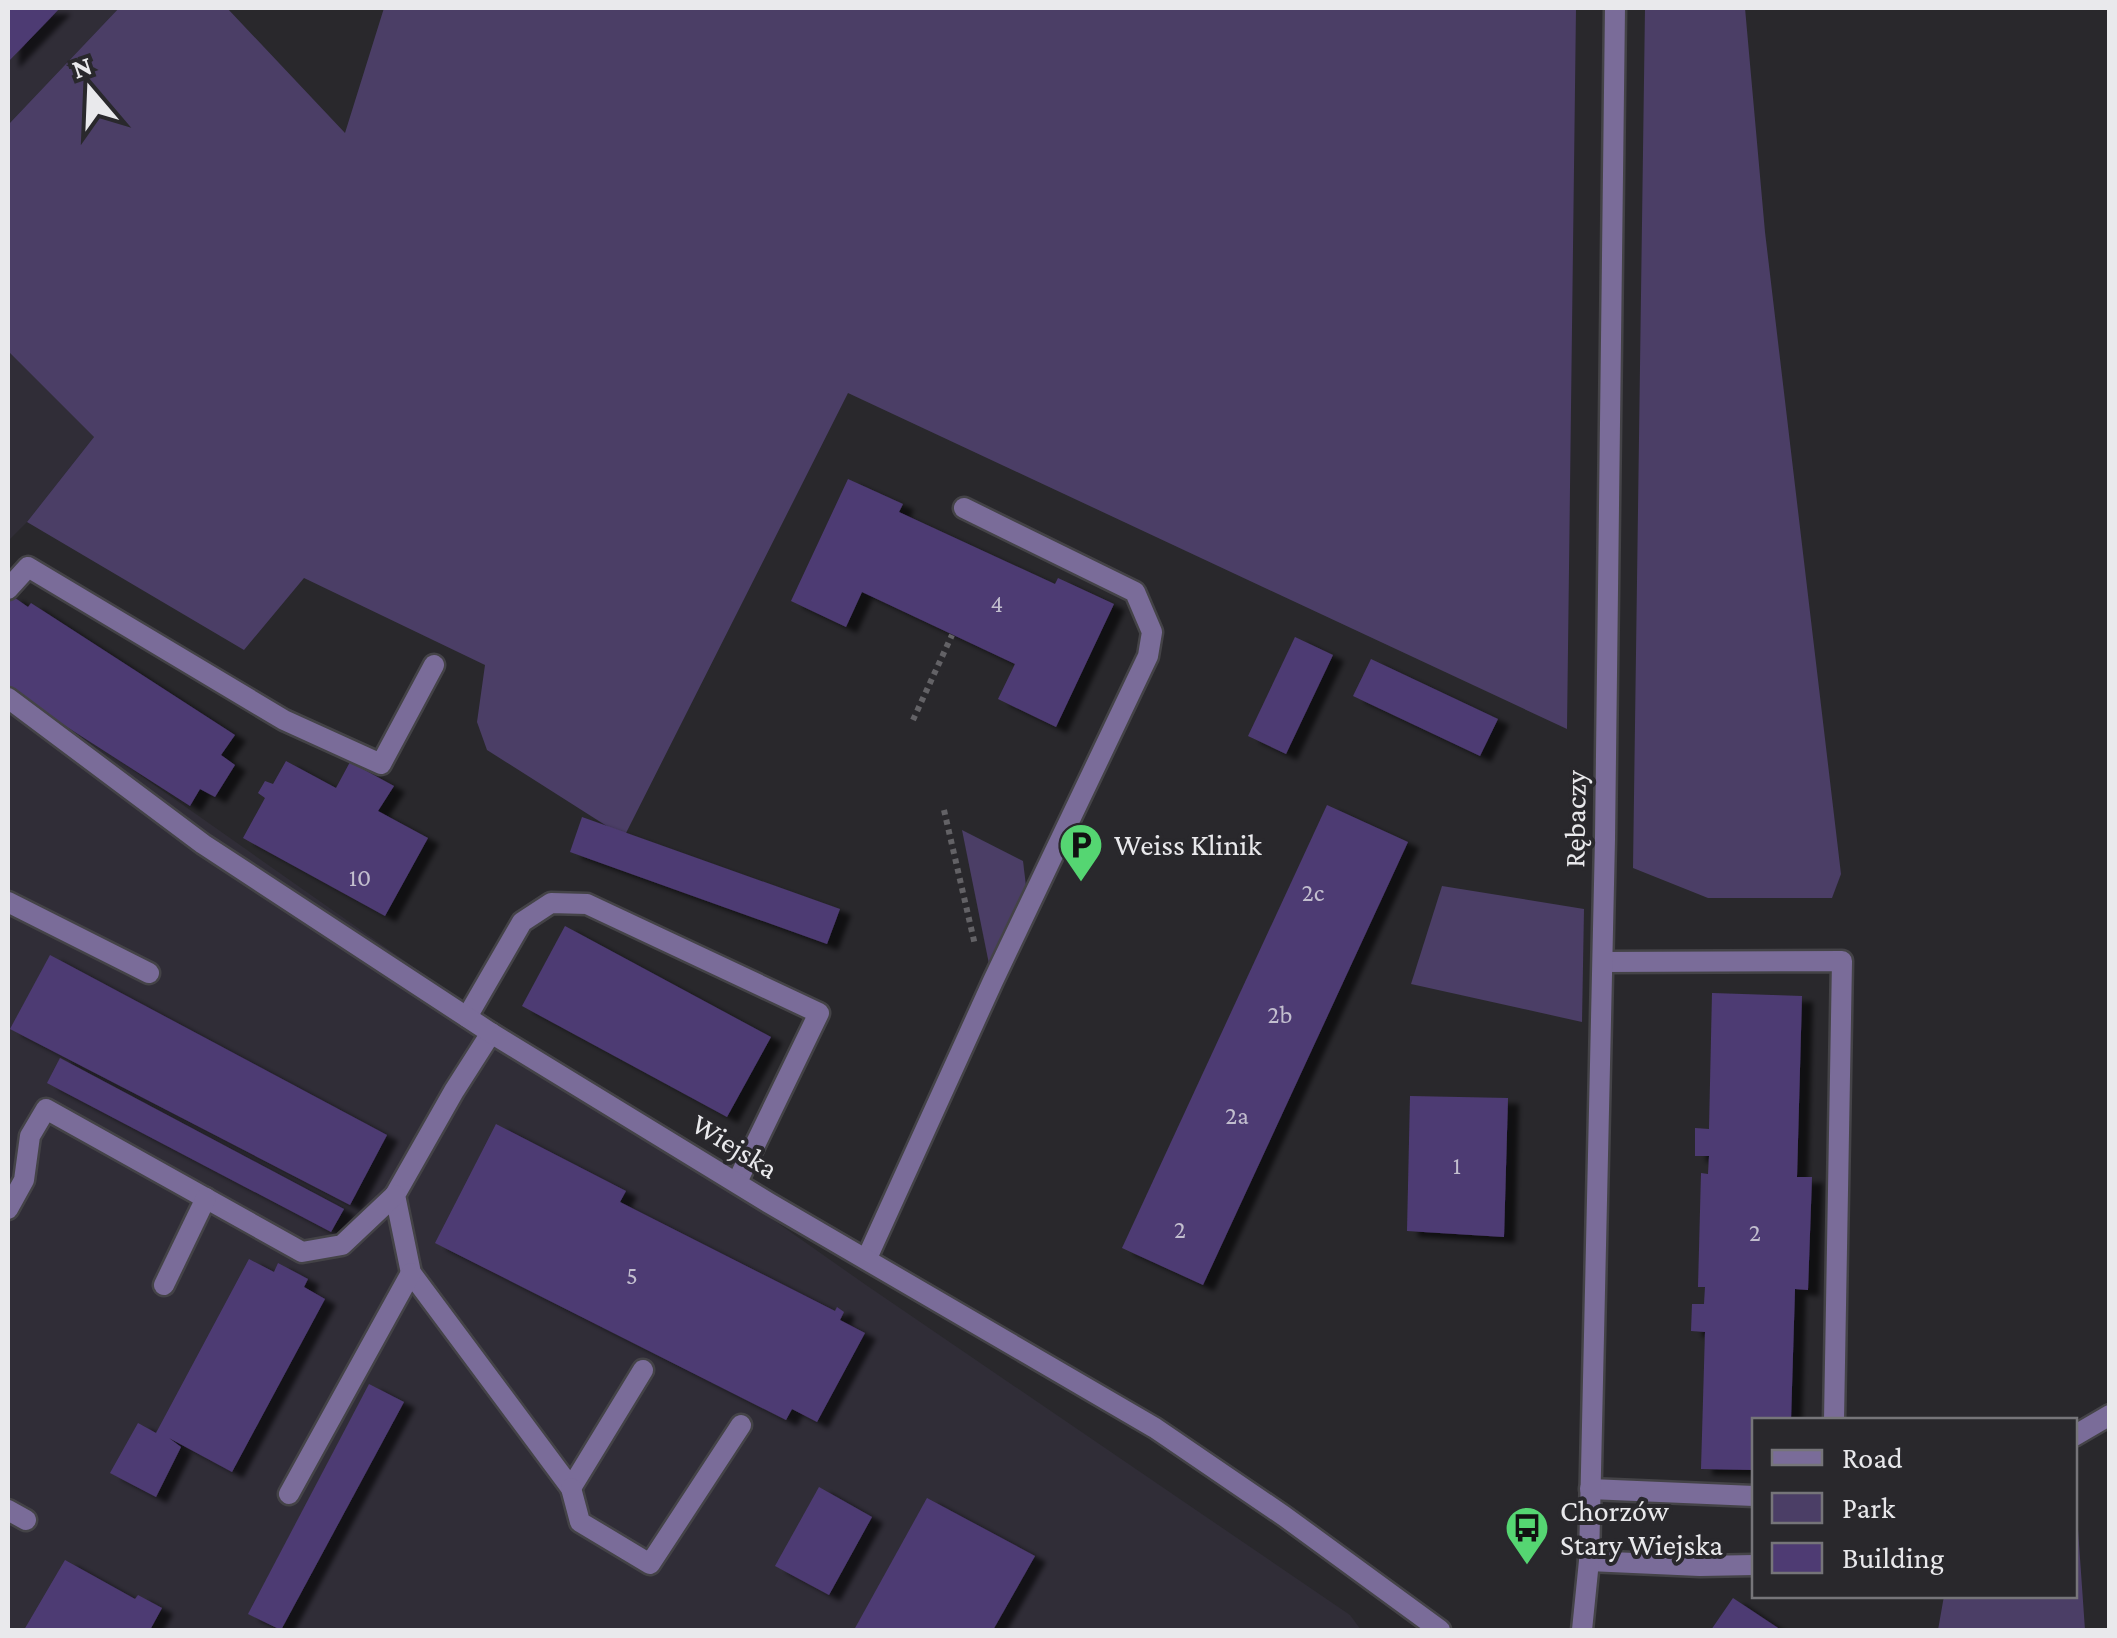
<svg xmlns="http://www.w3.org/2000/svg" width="2117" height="1638" viewBox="0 0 2117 1638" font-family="'Crimson Pro',serif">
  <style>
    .built { fill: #302d37 }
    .green { fill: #4b3e66 }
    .building { fill: #4e3b73; filter: url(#shadow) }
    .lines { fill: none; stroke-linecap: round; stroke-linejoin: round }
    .service-casing { stroke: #444347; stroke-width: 25 }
    .minor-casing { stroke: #444347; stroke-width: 25 }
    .tertiary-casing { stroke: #444347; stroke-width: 25 }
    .path { stroke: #636266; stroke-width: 6; stroke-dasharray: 5 5; stroke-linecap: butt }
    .service { stroke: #7a6c99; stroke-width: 20 }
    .minor { stroke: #7a6c99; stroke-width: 20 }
    .tertiary { stroke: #7a6c99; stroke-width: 20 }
    .labels { text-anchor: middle; stroke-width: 8; stroke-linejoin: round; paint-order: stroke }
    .number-label { font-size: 25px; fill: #c2bece }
    .street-label { font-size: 30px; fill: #e9e9ec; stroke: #29282c }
    .poi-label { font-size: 30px; fill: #e9e9ec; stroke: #29282c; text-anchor: start }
  </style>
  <defs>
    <filter id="shadow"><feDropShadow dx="11" dy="6" stdDeviation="2.5" flood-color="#0009"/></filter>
  </defs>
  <rect width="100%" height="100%" fill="#29282c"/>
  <g class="built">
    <polygon points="8,8 119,8 8,125"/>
    <polygon points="8,351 94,437 27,522 8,541"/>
    <polygon points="8,682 866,1285 1350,1615 1361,1630 8,1630"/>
  </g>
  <g class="green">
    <polygon points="119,8 227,8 345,133 384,8 1576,8 1567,729 848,393 624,837 487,750 477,722 485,665 304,578 244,650 27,522 94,437 8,351 8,125"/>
    <polygon points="1645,8 1745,8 1765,232 1841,874 1832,898 1708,898 1633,868"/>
    <polygon points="962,830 1023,861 1026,886 989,964"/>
    <polygon points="1442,886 1584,909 1582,1022 1411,984"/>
    <polygon points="2075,1486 2085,1630 1938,1630 1944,1596 2074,1596"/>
  </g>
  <g class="building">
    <polygon points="8,8 60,8 8,62"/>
    <polygon points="848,479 903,504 899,512 1055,584 1058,578 1114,604 1056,727 998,699 1015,664 862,592 846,627 791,601"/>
    <polygon points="11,595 28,607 31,603 235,735 221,755 235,765 215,797 200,789 190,806 8,689 8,601"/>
    <polygon points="1295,637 1333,655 1286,754 1248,736"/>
    <polygon points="1371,659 1498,719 1480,756 1353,696"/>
    <polygon points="286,761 336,788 350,762 394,786 378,811 428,838 385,916 243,838 265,798 258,793 265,781 273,784"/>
    <polygon points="1327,805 1408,842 1203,1285 1122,1248"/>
    <polygon points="582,817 840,909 827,944 570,852"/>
    <polygon points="565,926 771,1037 727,1117 522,1006"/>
    <polygon points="50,955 387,1135 350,1205 10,1029"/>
    <polygon points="1712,993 1802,996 1797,1177 1812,1177 1808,1290 1795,1289 1791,1420 1754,1420 1754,1470 1701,1469 1705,1332 1691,1331 1692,1304 1704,1304 1705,1287 1698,1287 1701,1173 1708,1174 1709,1156 1695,1156 1695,1128 1709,1129"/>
    <polygon points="60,1058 344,1209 331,1232 47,1083"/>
    <polygon points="1410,1096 1508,1098 1504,1237 1407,1231"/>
    <polygon points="496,1124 626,1191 620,1202 835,1311 837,1307 844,1312 840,1320 865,1333 817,1422 792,1409 786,1420 435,1243"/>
    <polygon points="249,1259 274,1272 278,1263 308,1279 304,1287 325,1299 232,1472 169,1438 181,1447 156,1497 110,1473 138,1423 156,1433"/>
    <polygon points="369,1384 404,1402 281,1630 248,1614"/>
    <polygon points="819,1487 872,1517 829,1595 775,1566"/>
    <polygon points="927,1498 1035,1556 993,1630 854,1630"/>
    <polygon points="65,1560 135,1599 138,1595 162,1608 150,1630 24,1630"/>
    <polygon points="1733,1598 1781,1630 1711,1630"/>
  </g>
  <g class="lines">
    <defs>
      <g id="service">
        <polyline points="8,589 28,567 284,720 381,764 434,665"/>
        <polyline points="8,902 149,973"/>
        <polyline points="1603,962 1842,961 1834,1420"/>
        <polyline points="467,1017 522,922 551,903 587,904 819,1013 737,1182"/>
        <polyline points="491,1033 454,1091 395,1195 411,1273 571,1488 643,1370"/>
        <polyline points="8,1209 24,1180 30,1136 46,1109 302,1252 342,1245 395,1195"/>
        <polyline points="867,1258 993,981 1148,656 1152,632 1135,592 964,508"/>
        <polyline points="164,1285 206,1198"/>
        <polyline points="2074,1436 2110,1415"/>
        <polyline points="571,1488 580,1522 650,1564 741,1425"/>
        <polyline points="1590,1489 1754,1496"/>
        <polyline points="289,1494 411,1273"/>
        <polyline points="8,1510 26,1520"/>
        <polyline points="1589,1561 1700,1566 1754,1565"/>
      </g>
      <polyline id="minor" points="8,698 203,844 491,1033 769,1203 1155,1428 1284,1516 1440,1630"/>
      <polyline id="tertiary" points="1582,1630 1589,1561 1605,839 1615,8"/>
    </defs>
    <use href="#service" class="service-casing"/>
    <use href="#minor" class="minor-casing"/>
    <use href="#tertiary" class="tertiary-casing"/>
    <g class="path">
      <polyline points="913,720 952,635"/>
      <polyline points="944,810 975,945"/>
    </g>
    <use href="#service" class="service"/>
    <use href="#minor" class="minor"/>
    <use href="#tertiary" class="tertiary"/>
  </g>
  <defs>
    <symbol id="parking-pin" viewBox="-11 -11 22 30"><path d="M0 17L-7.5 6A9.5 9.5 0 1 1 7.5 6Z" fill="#55d672" stroke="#29282c"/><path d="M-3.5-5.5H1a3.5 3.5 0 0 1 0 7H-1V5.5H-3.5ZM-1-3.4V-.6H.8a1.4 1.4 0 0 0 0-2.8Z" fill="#111"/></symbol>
    <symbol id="bus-pin" viewBox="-11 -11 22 30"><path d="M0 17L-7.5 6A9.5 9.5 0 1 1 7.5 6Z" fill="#55d672" stroke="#29282c"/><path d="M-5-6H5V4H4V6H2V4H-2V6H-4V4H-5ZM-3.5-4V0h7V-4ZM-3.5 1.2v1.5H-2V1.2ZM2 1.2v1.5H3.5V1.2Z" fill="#111"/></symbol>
  </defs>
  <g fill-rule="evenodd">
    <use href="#parking-pin" x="1056" y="820" width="50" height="68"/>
    <use href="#bus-pin" x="1502" y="1503" width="50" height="68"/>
  </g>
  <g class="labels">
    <g class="number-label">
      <text x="997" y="612">4</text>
      <text x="360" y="886">10</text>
      <text x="1313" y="901">2c</text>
      <text x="1280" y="1023">2b</text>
      <text x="1237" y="1124">2a</text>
      <text x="1457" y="1174">1</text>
      <text x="1180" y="1238">2</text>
      <text x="1755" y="1241">2</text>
      <text x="632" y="1284">5</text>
    </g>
    <g class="street-label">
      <text transform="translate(1575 819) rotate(-89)" y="10">Rębaczy</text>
      <text transform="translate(735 1146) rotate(32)" y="10">Wiejska</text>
    </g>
    <g class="poi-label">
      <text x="1114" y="855">Weiss Klinik</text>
      <text x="1560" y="1521">Chorzów<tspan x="1560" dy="34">Stary Wiejska</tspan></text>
    </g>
  </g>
  <rect width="2117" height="1638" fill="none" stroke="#e9e9ec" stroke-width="20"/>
  <rect x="1752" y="1418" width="325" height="180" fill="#29282c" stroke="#767579" stroke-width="2.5"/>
  <rect x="1772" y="1450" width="50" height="15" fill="#7a6c99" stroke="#767579" stroke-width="2.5"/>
  <text x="1842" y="1468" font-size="30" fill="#e9e9ec">Road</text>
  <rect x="1772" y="1493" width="50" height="30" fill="#4b3e66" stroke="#767579" stroke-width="2.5"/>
  <text x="1842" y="1518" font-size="30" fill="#e9e9ec">Park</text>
  <rect x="1772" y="1543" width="50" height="30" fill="#4e3b73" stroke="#767579" stroke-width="2.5"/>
  <text x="1842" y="1568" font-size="30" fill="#e9e9ec">Building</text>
  <g transform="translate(90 90) rotate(341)" stroke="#29282c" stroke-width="8" paint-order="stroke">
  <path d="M0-8L18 38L0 25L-18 38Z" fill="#e9e9ec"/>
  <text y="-15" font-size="28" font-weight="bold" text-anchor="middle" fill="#e9e9ec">N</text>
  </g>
</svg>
